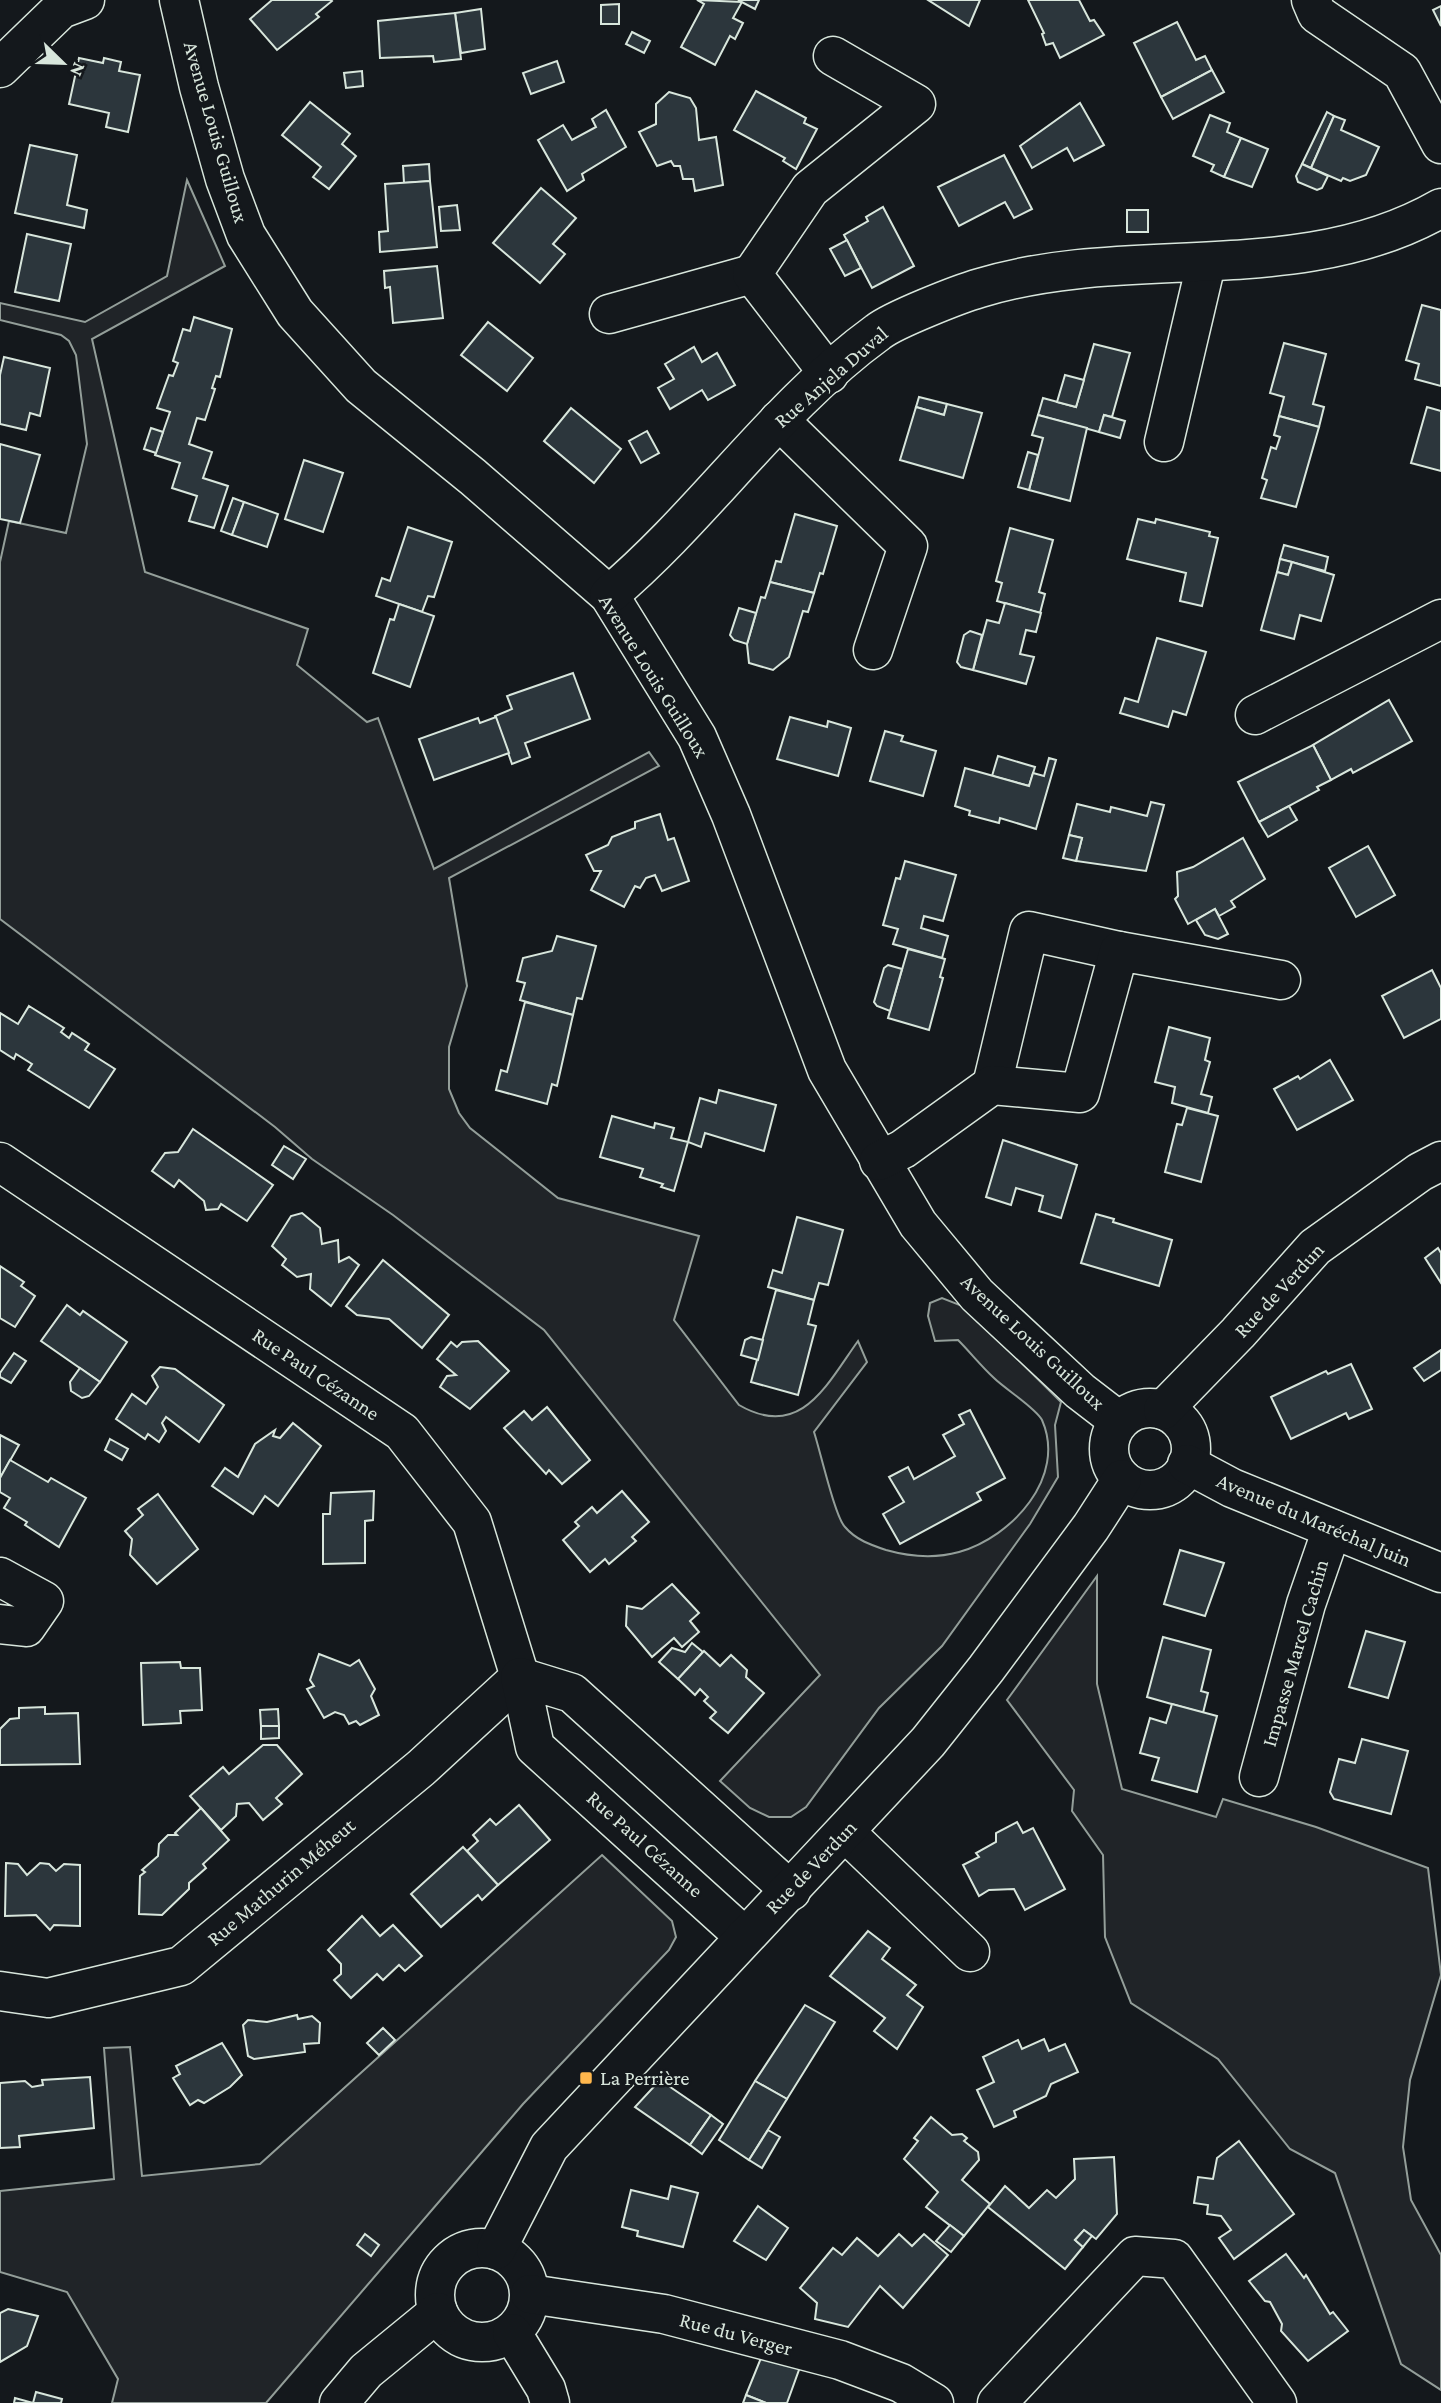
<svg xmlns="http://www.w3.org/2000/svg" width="1441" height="2403" viewBox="0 0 1441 2403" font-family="'Crimson Pro',serif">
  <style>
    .green { fill: #202428; stroke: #939e99; stroke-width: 2 }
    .building { fill: #2c363c; stroke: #d8e6dc; stroke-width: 2 }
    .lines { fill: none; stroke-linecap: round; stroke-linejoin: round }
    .minor-casing { stroke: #d8e6dc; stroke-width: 41 }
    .minor { stroke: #14181c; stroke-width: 38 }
    .poi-dot { fill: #ffb74d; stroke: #14181c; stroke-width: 2.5 }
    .labels { text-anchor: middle; stroke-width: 5; stroke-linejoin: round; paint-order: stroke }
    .street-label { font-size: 21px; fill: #d8e6dc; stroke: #14181c }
    .poi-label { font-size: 21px; fill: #d8e6dc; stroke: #14181c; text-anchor: start }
  </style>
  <rect width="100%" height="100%" fill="#14181c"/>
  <g class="green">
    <path d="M187,180L225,266L92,339L145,572L308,629L297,665L367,722L378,718L434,869L649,752L659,766L449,878L467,986L449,1047V1089L459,1113L470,1128L558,1198L699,1236L674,1320L739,1405C801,1441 827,1384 858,1341L867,1362L814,1432C820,1450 835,1517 845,1527C856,1540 871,1545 886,1550C911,1557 934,1559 959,1552C1012,1537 1067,1477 1042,1420C1036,1408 1005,1389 994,1378C981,1366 970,1352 958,1340L935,1341L928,1316L930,1303L942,1298L965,1307L1061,1402L1055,1425L1058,1477L1030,1524L942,1646L879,1708L806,1807L791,1817H769L750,1808L720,1781L820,1675L544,1330L393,1215L312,1159L275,1127L0,919V562L9,521L66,533L87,444L76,355L69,341L61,335L0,320V303L85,322L167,276Z"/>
    <polygon points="1097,1576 1097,1684 1122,1789 1216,1817 1223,1799 1316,1827 1428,1868 1441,1975 1410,2080 1403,2147 1411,2200 1441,2255 1441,2390 1401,2364 1335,2173 1290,2149 1218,2059 1131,2003 1105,1937 1103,1855 1072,1811 1074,1790 1007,1700"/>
    <polygon points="602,1855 672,1921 676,1937 669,1950 523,2104 266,2403 112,2403 118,2379 67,2292 0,2272 0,2191 114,2179 104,2048 130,2047 142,2176 260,2164"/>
  </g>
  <g class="building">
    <polygon points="272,0 331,0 332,1 316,14 319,17 277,50 250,19"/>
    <polygon points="697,0 742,2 733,18 743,23 735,39 730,36 715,65 681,47 704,4"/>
    <polygon points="738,0 759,0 755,9"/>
    <polygon points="928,0 980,0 969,26"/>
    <polygon points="1028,0 1079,0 1090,21 1094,20 1104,35 1060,58 1053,43 1046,45 1042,34 1044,33"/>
    <polygon points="619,4 619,24 601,24 601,5"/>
    <polygon points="1441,6 1441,26 1433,10"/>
    <polygon points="481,9 485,49 461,53 455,13"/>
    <polygon points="455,13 461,59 434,62 433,56 380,58 378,21"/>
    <polygon points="1177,22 1196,60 1205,56 1212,70 1161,97 1134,43"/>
    <polygon points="632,32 650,41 644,53 626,44"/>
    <polygon points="79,58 103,63 104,58 121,62 119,71 140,75 128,132 106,127 109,113 69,104"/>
    <polygon points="557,61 564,82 531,94 523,73"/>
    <polygon points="1212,70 1224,92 1173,119 1161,97"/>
    <polygon points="362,71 363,86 346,88 344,73"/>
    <polygon points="756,91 806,118 804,123 817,129 796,169 783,161 785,158 734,130"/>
    <polygon points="669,92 690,98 696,108 699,140 716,137 723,185 695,191 693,179 683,179 680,166 674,166 671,161 657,166 639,132 656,124 656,104"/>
    <polygon points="310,102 350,134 342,144 356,156 329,189 313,177 321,167 282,135"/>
    <polygon points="1080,103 1104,145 1074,161 1067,148 1032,168 1020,146"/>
    <polygon points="606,110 626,147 582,174 584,180 567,191 538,140 563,125 572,140 596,127 592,119"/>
    <polygon points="1327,112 1334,116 1311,168 1302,164"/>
    <polygon points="1210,115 1230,123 1227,132 1241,138 1224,177 1211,171 1214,165 1193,156"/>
    <polygon points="1334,116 1345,120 1341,130 1379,147 1366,175 1350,181 1343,178 1341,181 1311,168"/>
    <polygon points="1241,138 1268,149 1252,187 1224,177"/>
    <polygon points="30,145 77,155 67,205 87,210 84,228 15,213"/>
    <polygon points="1004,155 1032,209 1014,218 1005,202 959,226 938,187"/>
    <polygon points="429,164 430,181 404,183 403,166"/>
    <polygon points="1302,164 1328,176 1322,188 1317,190 1298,182 1296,176"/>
    <polygon points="430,181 437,247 380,252 379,232 388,231 385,184"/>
    <polygon points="541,188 576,218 553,244 565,254 540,283 493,243"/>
    <polygon points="457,205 460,230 441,231 439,207"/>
    <polygon points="883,207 914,266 872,288 844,235 868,221 866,217"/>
    <rect x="1127" y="210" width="21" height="22"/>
    <polygon points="27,234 71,244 59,301 15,292"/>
    <polygon points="847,240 861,268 845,276 830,249"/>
    <polygon points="437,266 443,318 393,323 390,287 385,288 384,271"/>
    <polygon points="1422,305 1441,310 1441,386 1415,379 1419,364 1406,360"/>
    <polygon points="194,317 232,329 220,377 216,376 212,388 215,389 206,417 205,420 197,418 189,444 212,452 203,478 228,486 214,528 189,521 197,496 172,488 180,463 155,455 170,412 157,408 169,375 173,376 178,363 173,361 183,329 190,331"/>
    <polygon points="488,322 533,358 507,391 461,355"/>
    <polygon points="1284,343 1326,354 1313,404 1324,407 1319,427 1279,416 1284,397 1270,393"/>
    <polygon points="1094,344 1130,353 1112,417 1104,415 1099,432 1038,415 1043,398 1076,407"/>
    <polygon points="694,347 702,362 717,353 735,385 708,400 702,390 670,409 658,388 674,379 665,364"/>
    <polygon points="4,357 50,368 40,416 30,413 26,430 0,424 0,375"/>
    <polygon points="1065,375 1084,380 1076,407 1057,402"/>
    <polygon points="919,397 947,404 944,415 916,407"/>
    <polygon points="947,404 982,413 963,478 900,460 916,407 944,415"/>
    <polygon points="1427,407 1441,411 1441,471 1411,463"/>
    <polygon points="571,408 621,449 594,483 544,441"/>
    <polygon points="1038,415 1087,428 1070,501 1029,490 1043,438 1032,435"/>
    <polygon points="1104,415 1125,421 1120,438 1099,432"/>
    <polygon points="1279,416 1319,427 1296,507 1261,498 1267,480 1262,478 1271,447 1276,449 1280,437 1274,435"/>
    <polygon points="151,428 163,432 156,453 144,449"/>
    <polygon points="647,431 659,453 641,463 629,441"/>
    <polygon points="0,444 40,455 20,523 0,519"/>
    <polygon points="1028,452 1038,455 1029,490 1018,487"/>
    <polygon points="304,460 343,473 323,532 285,519"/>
    <polygon points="233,498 244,502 232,535 221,531"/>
    <polygon points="244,502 278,514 267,547 232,535"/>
    <polygon points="795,514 837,526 823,574 820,573 814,593 770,582 776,561 781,562"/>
    <polygon points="1138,519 1155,523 1156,519 1210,532 1209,536 1218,538 1202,606 1180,601 1186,573 1127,559"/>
    <polygon points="408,527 452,542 434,597 428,596 422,612 376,596 382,578 390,581"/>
    <polygon points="1010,528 1053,540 1039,592 1045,594 1040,613 997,601 1002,583 996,581"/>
    <polygon points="1284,545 1328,557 1325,571 1280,559"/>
    <polygon points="1280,559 1292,562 1288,575 1277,572"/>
    <polygon points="1292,562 1334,575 1321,621 1300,615 1294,639 1261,630 1277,572 1288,575"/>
    <polygon points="770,582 814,593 808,612 803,611 789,657 773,670 749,663 747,644 761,597 765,598"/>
    <polygon points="1005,603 1041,613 1036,632 1026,630 1020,654 1034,657 1026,684 973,670 987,620 999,623"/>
    <polygon points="399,604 434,616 410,687 373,673 390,619 394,620"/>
    <polygon points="739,608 756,613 747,644 734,640 730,635"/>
    <polygon points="970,631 982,635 973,670 961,667 957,662 964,635"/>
    <polygon points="1157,638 1206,652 1186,715 1173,711 1168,727 1120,713 1125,698 1138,702"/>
    <polygon points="573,673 590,719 525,743 530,757 512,764 495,716 512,709 507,696"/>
    <polygon points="1389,700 1412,741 1353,773 1351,769 1331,780 1313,745"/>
    <polygon points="496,717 509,753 434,780 419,739 478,718 480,723"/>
    <polygon points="790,717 827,727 828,721 851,728 838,776 777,759"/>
    <polygon points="885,731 903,736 901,741 936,751 923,796 870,781"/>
    <polygon points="1313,745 1331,780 1317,787 1319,790 1259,822 1238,782"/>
    <polygon points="998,756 1035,767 1029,786 992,776"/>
    <polygon points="1049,758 1056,760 1036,829 1000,818 999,823 969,815 970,811 955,806 965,768 1029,786 1033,773 1044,776"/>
    <polygon points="1151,802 1164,805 1146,871 1076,861 1082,838 1069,835 1077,804 1110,812 1111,807 1147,816"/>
    <polygon points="1289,806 1297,820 1268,837 1259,822"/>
    <polygon points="660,814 668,840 674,838 689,881 662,891 655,875 646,878 640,888 635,886 624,907 591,890 601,871 594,871 586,855 608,845 612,837 635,828 635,822"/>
    <polygon points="1069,835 1082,838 1076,861 1063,858"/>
    <polygon points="1243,838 1265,879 1231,901 1235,907 1219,916 1215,909 1188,924 1175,899 1178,896 1177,872 1193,867"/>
    <polygon points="1368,846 1395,895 1356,917 1329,868"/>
    <polygon points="905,861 956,875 943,921 924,916 921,928 948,936 942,958 893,944 898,929 883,925 896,878 900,879"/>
    <polygon points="1215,909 1228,934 1218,939 1205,935 1196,920"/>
    <polygon points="557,936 596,946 582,999 577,998 573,1015 520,1000 525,983 517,981 523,958 552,951"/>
    <polygon points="908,949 945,959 940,977 943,978 929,1030 888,1018"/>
    <polygon points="888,965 902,969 890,1011 877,1006 874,1002 884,968"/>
    <polygon points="1432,970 1441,988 1441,1019 1404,1038 1382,996"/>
    <polygon points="525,1002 573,1015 557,1086 552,1084 547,1104 496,1090 501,1070 507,1072"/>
    <polygon points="29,1006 64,1028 61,1032 69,1038 72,1033 89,1044 85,1050 115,1069 89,1108 28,1070 32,1064 16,1054 14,1059 0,1050 0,1013 18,1024"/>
    <polygon points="1169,1027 1210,1038 1205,1060 1210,1062 1201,1094 1212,1097 1208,1113 1172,1103 1175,1087 1155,1082"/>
    <polygon points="1330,1060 1353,1100 1297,1130 1274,1089 1298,1076 1300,1079"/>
    <polygon points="719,1090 776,1105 764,1151 705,1133 701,1147 688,1142 700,1098 716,1103"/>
    <polygon points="1187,1108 1218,1116 1201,1182 1165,1172 1177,1124 1182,1125"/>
    <polygon points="612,1116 654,1128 655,1123 674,1128 671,1138 688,1142 674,1191 661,1187 663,1184 640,1177 643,1169 600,1157"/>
    <polygon points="193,1129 273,1185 247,1221 221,1204 218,1209 206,1210 204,1201 179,1180 174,1187 152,1171 165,1153 178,1152"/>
    <polygon points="1003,1140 1077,1165 1061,1218 1039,1211 1043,1196 1016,1188 1011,1205 986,1197"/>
    <polygon points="284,1146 306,1159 293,1179 272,1165"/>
    <polygon points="302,1213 320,1228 322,1244 338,1240 339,1262 349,1257 359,1265 331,1306 310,1289 311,1274 297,1277 282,1265 286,1259 272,1246 291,1216"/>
    <polygon points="1096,1214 1114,1219 1113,1222 1172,1240 1159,1286 1081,1263"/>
    <polygon points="797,1217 843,1230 828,1285 819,1283 814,1300 768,1287 773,1270 782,1273"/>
    <polygon points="1438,1248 1441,1253 1441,1283 1425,1258"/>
    <polygon points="383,1260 449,1315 422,1348 389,1319 357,1315 346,1306"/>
    <polygon points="0,1266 24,1282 21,1286 35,1296 15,1327 0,1318"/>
    <polygon points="776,1290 814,1300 808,1324 816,1326 798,1395 751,1382"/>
    <polygon points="67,1305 80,1315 83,1311 127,1342 100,1382 41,1341"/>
    <polygon points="751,1337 763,1340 758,1360 741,1355 745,1340"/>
    <polygon points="478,1341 509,1371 470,1409 440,1387 447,1376 456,1375 437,1359 451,1342 457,1347 462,1342"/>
    <polygon points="1441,1350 1441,1370 1424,1381 1414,1368"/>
    <polygon points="14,1353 26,1361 11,1383 0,1377 0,1373"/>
    <polygon points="1351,1364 1372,1409 1349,1419 1346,1413 1291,1439 1271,1397 1326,1371 1328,1374"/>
    <polygon points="160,1367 175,1369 224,1405 199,1442 166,1417 162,1423 166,1431 159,1442 148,1434 145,1439 116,1419 132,1394 146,1404 158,1387 152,1376"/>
    <polygon points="80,1368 100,1382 89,1396 82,1398 71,1391 70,1382"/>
    <polygon points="547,1407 590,1460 562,1484 549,1470 546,1474 504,1428 524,1411 532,1420"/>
    <polygon points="970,1410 1005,1478 977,1493 981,1500 900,1544 883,1514 904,1502 889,1477 908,1467 914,1479 955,1456 943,1435 964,1424 959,1415"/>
    <polygon points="293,1423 321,1446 278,1506 265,1496 253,1514 212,1486 225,1468 238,1477 255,1444 275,1430 273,1436 280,1438"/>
    <polygon points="0,1435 19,1445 0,1478"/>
    <polygon points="110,1439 128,1449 122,1460 105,1450"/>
    <polygon points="10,1460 48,1482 51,1478 86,1498 59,1547 25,1525 27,1522 4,1508 10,1498 0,1492 0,1478"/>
    <polygon points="374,1491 373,1520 365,1521 365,1563 323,1564 323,1514 330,1514 331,1493"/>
    <polygon points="622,1491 649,1522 632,1537 636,1541 609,1564 605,1559 590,1572 563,1540 579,1526 575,1522 592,1507 597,1513"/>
    <polygon points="158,1494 198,1549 157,1584 130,1555 132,1539 125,1531 143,1515 138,1509"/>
    <polygon points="1180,1550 1224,1563 1205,1616 1164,1604"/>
    <polygon points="672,1584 699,1613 690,1621 699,1632 682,1647 674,1638 652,1657 626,1626 627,1606 642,1609"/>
    <polygon points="1366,1631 1405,1642 1388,1698 1349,1687"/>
    <polygon points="1163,1637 1211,1650 1201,1691 1208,1693 1203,1713 1147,1697"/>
    <polygon points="692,1643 703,1652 678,1679 659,1662 672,1648 685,1652"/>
    <polygon points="704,1651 720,1666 731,1655 747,1670 746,1677 764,1693 728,1733 710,1718 716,1712 704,1701 708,1697 700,1689 695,1695 678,1679"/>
    <polygon points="319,1654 350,1666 359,1660 375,1689 371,1696 379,1715 360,1725 356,1721 349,1724 344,1715 335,1712 324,1718 307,1689 314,1686 310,1680"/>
    <polygon points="180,1662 181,1668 200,1668 202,1710 180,1711 181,1723 143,1725 141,1663"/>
    <polygon points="1172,1704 1217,1716 1197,1792 1152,1780 1159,1758 1140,1753 1150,1718 1166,1723"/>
    <polygon points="45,1707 45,1714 78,1713 80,1764 0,1765 0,1729 10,1719 19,1718 19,1708"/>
    <polygon points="278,1709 279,1726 261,1726 260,1710"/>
    <polygon points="261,1726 279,1726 279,1738 261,1739"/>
    <polygon points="1362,1739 1408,1751 1391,1814 1334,1799 1330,1792 1339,1759 1355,1763"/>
    <polygon points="263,1745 277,1745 302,1774 276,1798 282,1804 263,1820 249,1803 237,1804 236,1816 221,1830 190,1796 223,1767 229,1774"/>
    <polygon points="519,1805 550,1840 498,1885 467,1851 478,1841 473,1835 490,1819 496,1825"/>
    <polygon points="201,1808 229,1840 203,1864 206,1868 189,1883 189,1889 162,1915 139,1914 140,1876 145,1872 142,1870 158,1856 159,1844 168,1835 177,1835 175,1833"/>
    <polygon points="1017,1822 1023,1833 1033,1828 1065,1889 1025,1910 1014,1889 989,1890 979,1896 963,1865 979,1857 976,1853 996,1842 996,1833"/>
    <polygon points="463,1847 498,1885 482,1900 478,1895 441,1927 411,1894"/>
    <polygon points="6,1863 18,1864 27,1875 40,1863 49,1864 56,1871 64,1864 80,1865 80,1926 54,1925 50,1930 36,1915 5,1916"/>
    <polygon points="362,1916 380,1936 393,1925 422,1956 405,1971 399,1965 383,1980 377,1974 351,1998 334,1980 341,1974 341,1964 328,1950"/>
    <polygon points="868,1931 890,1948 882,1959 916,1985 907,1995 923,2007 897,2049 874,2031 885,2018 830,1976"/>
    <polygon points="805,2005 835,2022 787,2099 755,2081"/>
    <polygon points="297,2015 298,2019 312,2016 320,2023 319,2043 304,2044 305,2052 254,2059 248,2056 243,2025 248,2020 267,2022"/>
    <polygon points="383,2028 395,2040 379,2055 367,2043"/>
    <polygon points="1044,2039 1049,2051 1065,2044 1078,2072 1051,2084 1046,2096 1014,2111 1016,2117 994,2127 977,2090 994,2082 983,2057 1018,2040 1022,2049"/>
    <polygon points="222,2043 242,2075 230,2087 204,2103 198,2100 190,2105 173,2078 180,2074 176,2066"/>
    <polygon points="90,2077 94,2128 19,2136 20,2147 0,2148 0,2083 25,2081 32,2087 43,2085 42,2080"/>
    <polygon points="660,2080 711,2115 690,2145 635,2107"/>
    <polygon points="755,2081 787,2099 749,2160 719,2140"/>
    <polygon points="711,2115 723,2124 702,2154 690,2145"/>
    <polygon points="931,2117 952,2135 962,2134 967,2138 964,2141 978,2152 979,2160 962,2180 990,2204 964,2236 926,2207 938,2192 904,2159 918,2141 914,2138"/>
    <polygon points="768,2130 780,2137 762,2168 749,2160"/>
    <polygon points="1239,2141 1294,2214 1234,2259 1219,2238 1231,2230 1221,2216 1207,2214 1208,2205 1194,2203 1198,2177 1213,2179 1217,2158"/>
    <polygon points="1114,2157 1117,2214 1096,2239 1084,2230 1075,2240 1083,2247 1065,2269 988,2207 1005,2186 1029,2208 1047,2190 1056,2198 1075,2179 1074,2159"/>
    <polygon points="671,2186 698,2193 683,2247 637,2236 638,2231 622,2227 631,2190 668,2199"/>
    <polygon points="758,2206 788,2228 766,2260 734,2241"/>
    <polygon points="950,2225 964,2236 951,2252 936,2241"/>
    <polygon points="1084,2230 1092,2236 1083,2247 1075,2240"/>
    <polygon points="365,2234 379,2245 371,2256 357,2245"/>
    <polygon points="899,2234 912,2246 924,2234 948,2255 903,2308 880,2286 848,2327 815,2319 817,2303 800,2288 833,2248 842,2255 857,2238 878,2256"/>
    <polygon points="1286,2254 1304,2278 1306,2275 1330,2314 1333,2312 1348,2331 1308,2361 1281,2331 1282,2324 1270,2302 1265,2301 1249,2281"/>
    <polygon points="8,2309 38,2316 27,2346 0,2362 0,2313"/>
    <polygon points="763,2353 800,2367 787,2403 766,2403 746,2395"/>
    <polygon points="36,2392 62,2399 61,2403 14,2403 15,2398 33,2403"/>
    <polygon points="746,2395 766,2403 743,2403"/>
  </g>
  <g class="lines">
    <defs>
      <g id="minor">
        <polyline points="179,0 199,87 225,179 246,235 295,313 361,386 473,477 609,595 697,737 731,815 827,1070 918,1224 977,1295 1080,1391 1119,1421"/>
        <polyline points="1311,0 1317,14 1402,72 1441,144"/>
        <polyline points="0,68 61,9 85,0"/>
        <polyline points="609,314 752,274"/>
        <polyline points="829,374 752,274 810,189 916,104 833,56"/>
        <polyline points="779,420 908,546 873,650"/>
        <polyline points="1164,442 1206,264"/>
        <path d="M609,595C705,514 776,406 878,332C893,320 959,294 980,288C1130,242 1300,289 1441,208"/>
        <polyline points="1255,715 1441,619"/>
        <polyline points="992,1085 1029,931 1119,951"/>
        <polyline points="879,1161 903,1149 992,1085 1080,1093 1119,951 1281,980"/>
        <polyline points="0,1162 402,1432 472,1522 520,1677 421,1768 181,1966 48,1998 0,1991"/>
        <circle cx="1150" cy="1449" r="41"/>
        <polyline points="1163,1410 1238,1333 1315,1247 1420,1172 1441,1161"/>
        <polyline points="1187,1464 1232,1488 1441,1573"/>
        <polyline points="0,1577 44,1601 26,1627 0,1624"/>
        <polyline points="1259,1777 1306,1604 1332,1529"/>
        <polyline points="845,1832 970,1952"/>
        <polyline points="744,1936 535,1747 520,1677 572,1693 791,1891"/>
        <circle cx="482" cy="2295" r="47"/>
        <polyline points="496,2250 549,2147 928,1742 986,1669 1091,1527 1122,1479"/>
        <polyline points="530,2294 664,2314 840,2360 901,2383 934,2403"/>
        <polyline points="512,2333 546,2389 550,2403"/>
        <polyline points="339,2403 366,2371 438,2312"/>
        <polyline points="997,2403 1135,2256 1174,2259 1277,2403"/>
      </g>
    </defs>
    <use href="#minor" class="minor-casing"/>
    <use href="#minor" class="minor"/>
  </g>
  <rect class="poi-dot" x="579" y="2071" width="14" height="14" rx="3.5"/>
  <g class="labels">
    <g class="street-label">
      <text transform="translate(216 132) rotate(74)" y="7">Avenue Louis Guilloux</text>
      <text transform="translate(831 377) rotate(-41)" y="7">Rue Anjela Duval</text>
      <text transform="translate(654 676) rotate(58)" y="7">Avenue Louis Guilloux</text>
      <text transform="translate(1279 1290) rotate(-47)" y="7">Rue de Verdun</text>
      <text transform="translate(1033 1342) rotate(43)" y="7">Avenue Louis Guilloux</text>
      <text transform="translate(316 1374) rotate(34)" y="7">Rue Paul Cézanne</text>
      <text transform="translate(1314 1520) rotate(23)" y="7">Avenue du Maréchal Juin</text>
      <text transform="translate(1295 1653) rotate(-74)" y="7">Impasse Marcel Cachin</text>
      <text transform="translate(645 1844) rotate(42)" y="7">Rue Paul Cézanne</text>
      <text transform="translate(811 1867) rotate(-46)" y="7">Rue de Verdun</text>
      <text transform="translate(281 1882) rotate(-40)" y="7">Rue Mathurin Méheut</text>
      <text transform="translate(736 2334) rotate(15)" y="7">Rue du Verger</text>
    </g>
    <g class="poi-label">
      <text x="600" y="2085">La Perrière</text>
    </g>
  </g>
  <g transform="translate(63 63) rotate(113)" stroke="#14181c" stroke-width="5" paint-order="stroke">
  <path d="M0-5L12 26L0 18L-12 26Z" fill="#d8e6dc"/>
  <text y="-10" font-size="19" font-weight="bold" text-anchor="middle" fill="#d8e6dc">N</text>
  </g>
</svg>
